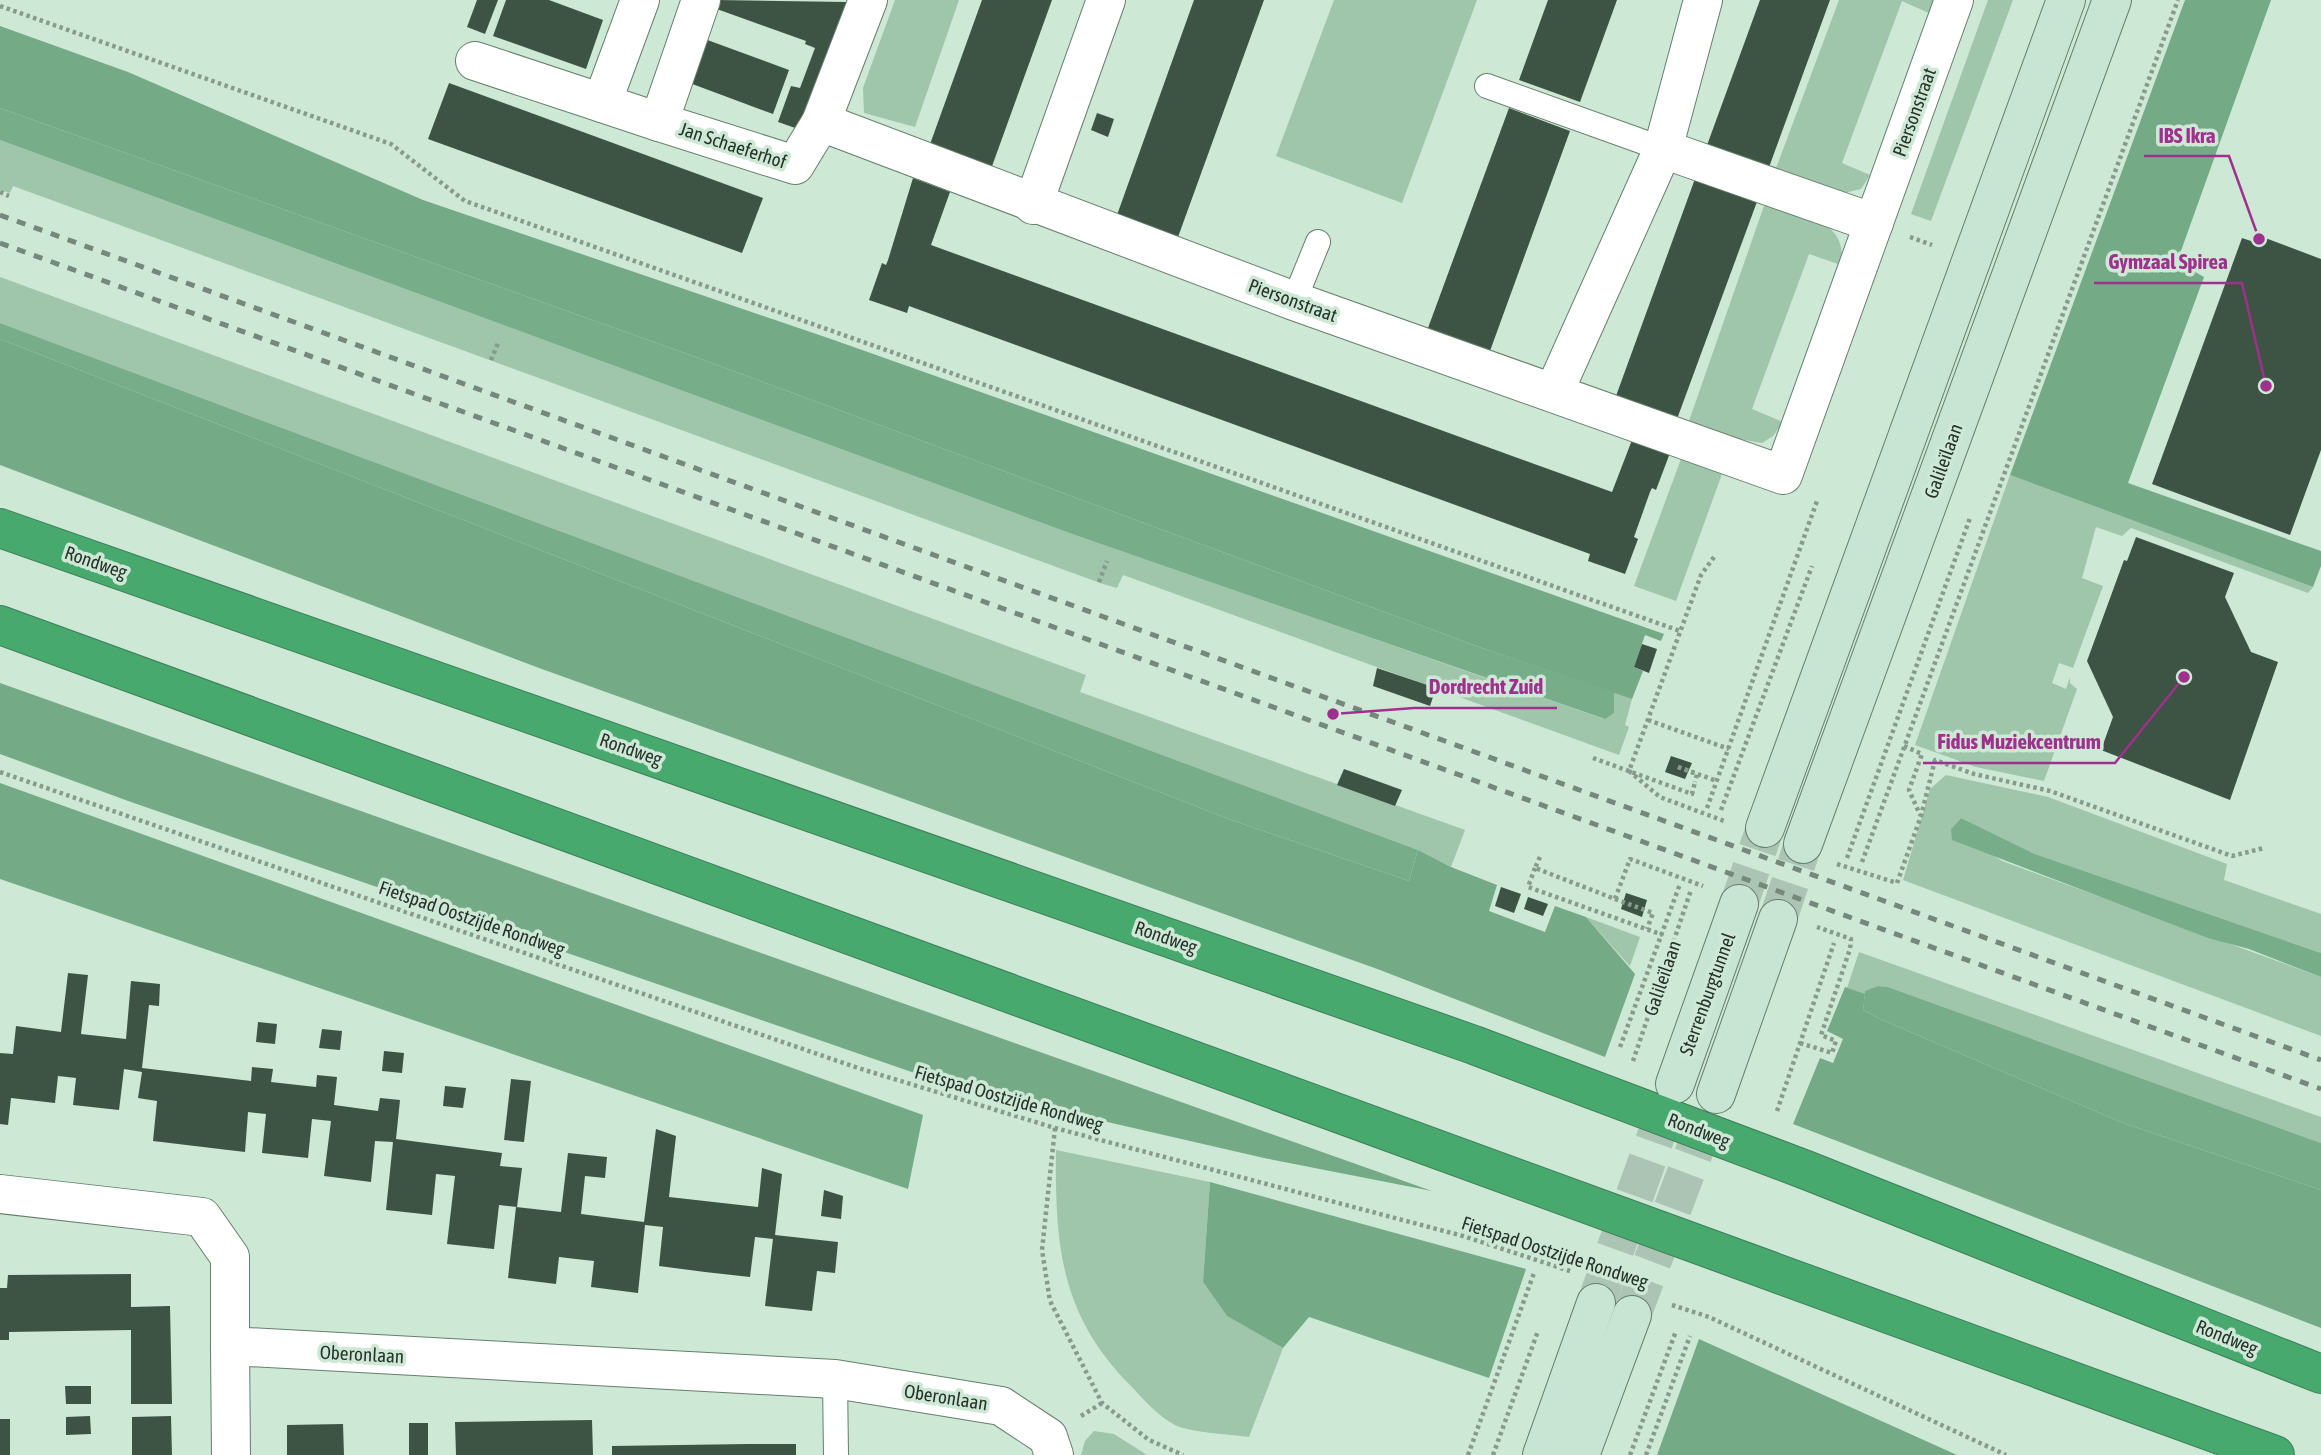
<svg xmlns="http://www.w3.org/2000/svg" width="2321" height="1455" viewBox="0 0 2321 1455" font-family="'Asap Condensed',sans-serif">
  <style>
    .green { fill: #9fc5ab }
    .forest { fill: #74ab86 }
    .water { fill: #77ae89 }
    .building { fill: #3d5444 }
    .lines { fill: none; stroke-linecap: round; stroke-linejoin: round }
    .secondary-tunnel { stroke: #acc4b3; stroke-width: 38; stroke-dasharray: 38 19; stroke-linecap: butt }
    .lane-casing { stroke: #667f6d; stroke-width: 26 }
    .street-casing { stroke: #667f6d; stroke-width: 40 }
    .secondary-casing { stroke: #667f6d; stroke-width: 40 }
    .highway-casing { stroke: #3c7f57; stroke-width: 40 }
    .path { stroke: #879b8d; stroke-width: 4.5; stroke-dasharray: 3.5 3.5; stroke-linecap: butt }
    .lane { stroke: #fff; stroke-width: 24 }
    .street { stroke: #fff; stroke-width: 38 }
    .secondary { stroke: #c8e5d4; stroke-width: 38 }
    .highway { stroke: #48a96f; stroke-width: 38 }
    .rail { stroke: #75887b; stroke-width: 5; stroke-dasharray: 9 9; stroke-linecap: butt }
    .path-bridge { stroke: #879b8d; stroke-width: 4.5; stroke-dasharray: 3.5 3.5; stroke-linecap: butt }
    .labels { text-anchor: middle; stroke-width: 7; stroke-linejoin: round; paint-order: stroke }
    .street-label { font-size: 19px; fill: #27322a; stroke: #cde8d5 }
    .leader { fill: none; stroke: #9f308e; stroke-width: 2.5 }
    .callout-dot { fill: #9f308e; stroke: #cde8d5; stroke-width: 2.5 }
    .callout-label { font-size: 21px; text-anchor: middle; font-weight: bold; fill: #9f308e; stroke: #cde8d5; stroke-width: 7; stroke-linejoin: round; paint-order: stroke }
  </style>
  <rect width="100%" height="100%" fill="#cde8d5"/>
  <g class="green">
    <polygon points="895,0 959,0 915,127 864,113 863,88"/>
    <polygon points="1334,0 1477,0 1402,203 1276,156"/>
    <polygon points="1839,0 1933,0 1933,15 1902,1 1842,163 1870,175 1861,189 1844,193 1775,171"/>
    <polygon points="1988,0 2013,0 1931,221 1911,214"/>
    <polygon points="0,140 1072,534 1604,719 1614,713 1614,692 1632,699 1625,725 1629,727 1619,755 1123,575 1117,588 1103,584 13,186 10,193 0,190"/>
    <path d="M1765,203C1800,216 1849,218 1841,265L1809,254L1752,409L1783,422L1773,436L1762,443L1733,438L1689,421Z"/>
    <polygon points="0,277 1086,675 1080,692 1465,830 1451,867 1418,850 0,323"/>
    <polygon points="1681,459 1722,474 1676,601 1634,586"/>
    <polygon points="2010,475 2313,587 2308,593 2131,528 2122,536 2096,527 2082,578 2103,586 2073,668 2059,663 2052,683 2066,689 2070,677 2070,683 2077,689 2044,781 1976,767 1915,745"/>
    <polygon points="1946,775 2048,797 2227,864 2224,880 2321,914 2321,953 2035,854 1961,818 1951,829 2002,861 2321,977 2321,1036 1903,880 1930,789"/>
    <polygon points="1586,917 1640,937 1630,966 1628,964"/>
    <polygon points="1859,952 2321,1117 2321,1143 1888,987 1878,986 1866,991 1864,995 1847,988"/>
    <path d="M1056,1150L1210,1182L1203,1282L1227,1316L1283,1348L1249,1437C1229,1434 1192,1433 1175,1425C1159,1417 1143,1399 1131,1386C1060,1315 1055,1245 1056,1150Z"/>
    <polygon points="1094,1431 1114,1434 1147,1455 1081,1455 1085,1441"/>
  </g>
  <g class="forest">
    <polygon points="2185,0 2271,0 2177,262 2204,277 2128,483 2321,551 2321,566 2313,587 2010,475"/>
    <polygon points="0,26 128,72 423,200 831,339 1664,634 1661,641 1645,635 1634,667 1643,671 1632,699 1482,648 682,352 0,108"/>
    <polygon points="0,339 1231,820 1409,881 1418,850 1451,867 1497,885 1489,911 1545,932 1555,906 1586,917 1635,974 1605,1057 1380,970 539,668 0,465"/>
    <polygon points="0,683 1432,1191 1264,1158 955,1087 131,802 0,754"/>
    <polygon points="0,783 923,1115 908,1189 0,879"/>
    <polygon points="1845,987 1865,994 1863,1010 1880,1019 2123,1123 2321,1190 2321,1328 1793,1124 1820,1058 1833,1063 1843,1039 1827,1031"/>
    <polygon points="1210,1182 1526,1269 1489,1378 1309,1317 1283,1348 1227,1316 1203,1282"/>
    <polygon points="1699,1339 1957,1455 1657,1455"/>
  </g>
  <g class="water">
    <polygon points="0,108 682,352 1482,648 1614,692 1614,713 1605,719 1072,534 0,140"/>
    <polygon points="0,323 1418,850 1409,881 1231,820 0,339"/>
    <polygon points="1961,818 2035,854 2321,953 2321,977 2249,949 2208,938 1952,840 1951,829"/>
    <polygon points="1878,986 1888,987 2321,1143 2321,1190 2123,1123 1880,1019 1863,1010 1865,991"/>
  </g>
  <g class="building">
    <polygon points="477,0 498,0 485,34 467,27"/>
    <polygon points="506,0 549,0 603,20 586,69 493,36"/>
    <polygon points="717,0 847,2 801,130 778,122 791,86 800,88 815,48 805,44 806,41 714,8"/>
    <polygon points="982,0 1052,0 991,169 929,147"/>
    <polygon points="1194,0 1264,0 1178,237 1117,215"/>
    <polygon points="1548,0 1617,0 1580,102 1519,80"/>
    <polygon points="1760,0 1830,0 1768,170 1706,148"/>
    <polygon points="702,38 789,70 773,114 687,82"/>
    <polygon points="449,83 763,198 742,253 428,139"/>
    <polygon points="1509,108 1570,131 1490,351 1428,328"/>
    <polygon points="1097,113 1114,119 1108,137 1091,130"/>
    <polygon points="1696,176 1758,199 1677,419 1616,396"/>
    <polygon points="913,178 950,192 931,245 1551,470 1612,492 1632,440 1670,453 1656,490 1652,488 1650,492 1634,537 1638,539 1625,574 1588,561 1590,554 909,306 907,313 869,300 882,263 886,265 888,260"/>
    <polygon points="2260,236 2321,259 2321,450 2290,535 2152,484 2242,238 2257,243"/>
    <polygon points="2136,537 2234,573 2225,597 2251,652 2278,662 2230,800 2101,750 2113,717 2087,661 2124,560 2127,561"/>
    <polygon points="1642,644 1657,649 1649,673 1634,667"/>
    <polygon points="1377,668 1436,688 1430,706 1373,686"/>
    <polygon points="1671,756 1692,763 1685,779 1665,772"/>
    <polygon points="1344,769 1402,790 1395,806 1337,785"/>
    <polygon points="1501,887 1521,894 1514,913 1495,906"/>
    <polygon points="1626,893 1647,900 1642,917 1621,909"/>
    <polygon points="1528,897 1548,904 1543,916 1524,909"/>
    <polygon points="68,973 88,975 81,1034 126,1039 131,981 160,984 159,1006 149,1005 142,1068 251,1081 252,1067 273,1069 271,1082 316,1087 317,1075 337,1077 334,1105 378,1111 380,1098 400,1100 396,1139 502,1153 500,1166 522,1168 517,1207 499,1205 494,1249 447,1244 455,1176 436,1174 432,1215 386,1210 393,1142 375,1141 371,1182 324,1176 331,1121 312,1119 308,1158 262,1153 266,1114 248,1112 245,1152 153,1141 157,1101 138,1098 142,1072 124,1069 119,1110 73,1105 76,1078 58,1076 55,1103 11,1098 8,1125 0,1124 0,1053 13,1054 16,1026 61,1032"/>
    <polygon points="258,1022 277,1024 275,1044 256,1042"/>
    <polygon points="322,1029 342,1031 340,1050 319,1048"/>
    <polygon points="384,1051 404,1053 402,1073 382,1071"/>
    <polygon points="511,1079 531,1081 524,1142 504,1140"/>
    <polygon points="445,1086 466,1088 463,1108 443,1106"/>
    <polygon points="656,1129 676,1136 669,1197 758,1207 762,1168 782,1174 775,1235 838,1242 835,1273 817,1271 812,1311 765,1306 773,1239 755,1237 750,1277 705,1272 659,1266 663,1227 645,1225 638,1293 591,1287 594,1261 576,1259 559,1257 556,1284 508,1278 516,1207 561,1212 568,1153 607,1157 605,1178 585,1176 581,1214 644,1222"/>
    <polygon points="824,1190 843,1196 841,1219 821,1216"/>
    <polygon points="131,1274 131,1307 170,1306 172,1404 131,1404 131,1330 9,1332 9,1340 0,1340 0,1288 7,1288 8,1275"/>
    <polygon points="65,1386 91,1386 91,1404 66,1404"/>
    <polygon points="90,1416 91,1434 66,1435 66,1417"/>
    <polygon points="171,1416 172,1455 132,1455 132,1417"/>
    <rect x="0" y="1419" width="10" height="36"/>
    <polygon points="592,1420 593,1455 456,1455 455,1422"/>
    <rect x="409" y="1423" width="19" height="32"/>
    <polygon points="343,1424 344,1455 287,1455 287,1425"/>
    <polygon points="748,1444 796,1444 796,1455 612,1455 612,1446"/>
  </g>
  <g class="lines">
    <g class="secondary-tunnel">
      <polyline points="1739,904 1765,828"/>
      <polyline points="1778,919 1803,844"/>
      <polyline points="1596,1303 1674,1086"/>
      <polyline points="1632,1315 1716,1094"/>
    </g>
    <defs>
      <g id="lane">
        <polyline points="1487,86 1663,149"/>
        <polyline points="1294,301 1318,242"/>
        <polyline points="835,1379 836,1455"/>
      </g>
      <g id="street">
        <polyline points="475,61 602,103 640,0"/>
        <polyline points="602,103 659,122 701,0"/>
        <polyline points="659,122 795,165 821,122 868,0"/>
        <polyline points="821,122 1294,301 1783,475 1954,0"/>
        <polyline points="1663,149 1874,223"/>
        <polyline points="1033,205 1106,0"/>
        <polyline points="1554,392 1663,149 1703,0"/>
        <polyline points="0,1194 202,1217 230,1257 230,1346 835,1379 1001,1406 1048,1437 1054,1455"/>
        <polyline points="230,1346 231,1455"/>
      </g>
      <g id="secondary">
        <polyline points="1765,828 2066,0"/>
        <polyline points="1803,844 2112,0"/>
        <polyline points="1675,1084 1739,904"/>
        <polyline points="1716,1094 1778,919"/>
        <polyline points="1542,1455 1596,1303"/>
        <polyline points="1580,1455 1632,1315"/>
      </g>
      <g id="highway">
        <polyline points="0,528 1474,1045 1806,1170 2321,1374"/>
        <polyline points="0,625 2275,1455"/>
      </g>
    </defs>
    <use href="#lane" class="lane-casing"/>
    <use href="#street" class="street-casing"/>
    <use href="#secondary" class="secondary-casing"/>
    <use href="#highway" class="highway-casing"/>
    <g class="path">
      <polyline points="0,6 391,144 465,201 1680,631"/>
      <polyline points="0,192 9,196"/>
      <polyline points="1910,237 1932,245"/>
      <polyline points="491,360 499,341"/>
      <polyline points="1714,557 1701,575 1629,771 1660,797 1724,821"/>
      <polyline points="1099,582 1107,561"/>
      <polyline points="1648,720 1729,749"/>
      <polyline points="1904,746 1922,754 1909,790 1920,815"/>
      <polyline points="1593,758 1692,794 1695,782"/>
      <polyline points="1678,767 1717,781"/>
      <polyline points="0,772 858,1068 1055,1128 1463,1236 1570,1271"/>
      <polyline points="1707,808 1817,501"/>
      <polyline points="1721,810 1812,566"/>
      <polyline points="1540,857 1535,868 1615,899 1630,859 1703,886"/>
      <polyline points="1847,858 1970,518"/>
      <polyline points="1862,862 2178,0"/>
      <polyline points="1837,864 1897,883 1921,816 1935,760 1974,774 2050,791 2232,856 2264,848"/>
      <polyline points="1535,868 1528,887 1663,935"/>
      <polyline points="1615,899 1653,913 1647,929"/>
      <polyline points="1800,1043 1832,1053 1836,1041 1821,1035 1850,949 1851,939 1817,927"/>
      <polyline points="1620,1047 1680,884"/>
      <polyline points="1633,1061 1691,890"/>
      <polyline points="1777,1111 1834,943"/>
      <polyline points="1055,1128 1042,1250 1050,1301 1102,1403 1149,1440 1183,1455"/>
      <polyline points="1672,1305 1709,1317 2006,1455"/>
      <polyline points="1081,1416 1102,1403"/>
      <polyline points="1468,1455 1534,1273"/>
      <polyline points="1493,1455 1538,1331"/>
      <polyline points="1630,1455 1676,1331"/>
      <polyline points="1646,1455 1690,1336"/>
    </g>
    <use href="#lane" class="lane"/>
    <use href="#street" class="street"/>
    <use href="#secondary" class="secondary"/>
    <use href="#highway" class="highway"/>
    <g class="rail">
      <polyline points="0,215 2321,1060"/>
      <polyline points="0,243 2321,1089"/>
    </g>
    <polyline class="path-bridge" points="1678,767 1697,774 1695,782"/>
  </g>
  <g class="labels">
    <g class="street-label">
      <text transform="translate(1914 112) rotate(-70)" y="7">Piersonstraat</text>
      <text transform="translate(733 145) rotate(18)" y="7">Jan Schaeferhof</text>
      <text transform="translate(1293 300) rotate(20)" y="7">Piersonstraat</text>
      <text transform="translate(1943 461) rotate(-70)" y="7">Galileïlaan</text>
      <text transform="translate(96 562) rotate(19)" y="7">Rondweg</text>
      <text transform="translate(631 749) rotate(19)" y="7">Rondweg</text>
      <text transform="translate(472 918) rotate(19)" y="7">Fietspad Oostzijde Rondweg</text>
      <text transform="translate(1166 937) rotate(19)" y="7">Rondweg</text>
      <text transform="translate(1662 978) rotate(-71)" y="7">Galileïlaan</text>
      <text transform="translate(1707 994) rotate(-70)" y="7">Sterrenburgtunnel</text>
      <text transform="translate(1009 1098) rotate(16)" y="7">Fietspad Oostzijde Rondweg</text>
      <text transform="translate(1699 1130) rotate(21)" y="7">Rondweg</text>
      <text transform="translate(1555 1252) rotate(18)" y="7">Fietspad Oostzijde Rondweg</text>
      <text transform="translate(2227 1337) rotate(22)" y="7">Rondweg</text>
      <text transform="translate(362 1354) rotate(3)" y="7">Oberonlaan</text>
      <text transform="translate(946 1397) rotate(9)" y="7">Oberonlaan</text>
    </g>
  </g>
  <path class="leader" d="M2259 239L2229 156H2144M2266 386L2242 283H2094M1333 714L1414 708H1557M2184 677L2115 763H1923"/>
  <g class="callout-dot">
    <circle cx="2259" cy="239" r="7"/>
    <circle cx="2266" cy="386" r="7"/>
    <circle cx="1333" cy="714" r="7"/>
    <circle cx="2184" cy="677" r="7"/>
  </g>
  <g class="callout-label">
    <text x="2187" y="143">IBS Ikra</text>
    <text x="2168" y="269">Gymzaal Spirea</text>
    <text x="1486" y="694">Dordrecht Zuid</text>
    <text x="2019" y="749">Fidus Muziekcentrum</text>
  </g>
</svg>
